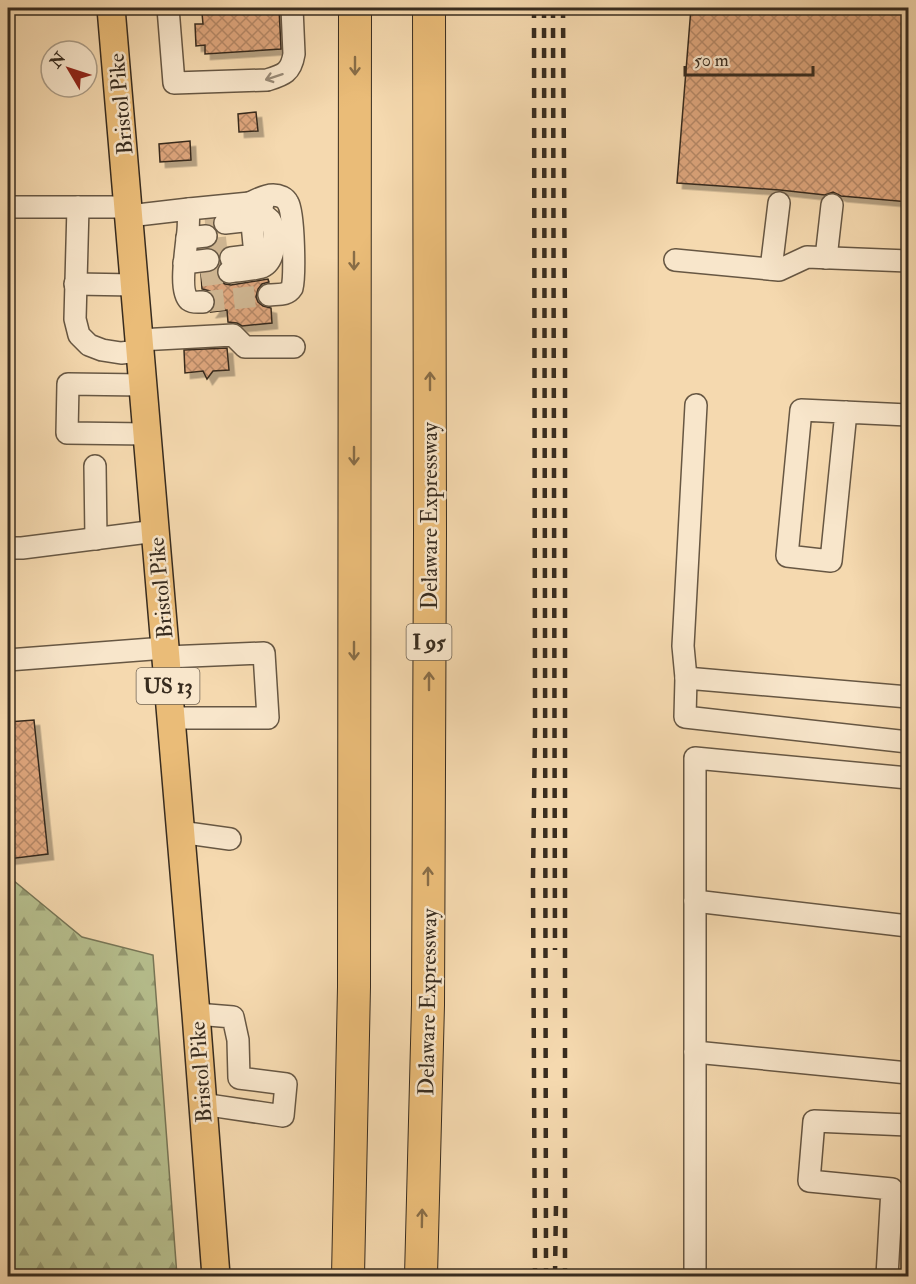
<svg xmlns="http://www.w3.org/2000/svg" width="916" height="1284" viewBox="0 0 916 1284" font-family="'IM FELL Double Pica',serif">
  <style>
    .forest { fill: url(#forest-firs); stroke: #787657; stroke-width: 1.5 }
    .building { fill: url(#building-cross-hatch); stroke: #382c1f; stroke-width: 1.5; filter: url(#shadow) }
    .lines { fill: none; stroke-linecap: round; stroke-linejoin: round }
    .minor-tunnel { stroke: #cfb692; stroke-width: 21; stroke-dasharray: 21 10; stroke-linecap: butt }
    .minor-casing { stroke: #675743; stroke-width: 24 }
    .major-casing { stroke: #382c1f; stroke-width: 30 }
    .highway-casing { stroke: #382c1f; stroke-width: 34 }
    .minor { stroke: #f8e6cb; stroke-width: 21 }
    .major { stroke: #eabc78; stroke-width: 27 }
    .highway { stroke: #eabc78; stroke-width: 32 }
    .rail { stroke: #382c1f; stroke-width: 4.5; stroke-dasharray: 10 10; stroke-linecap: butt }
    .oneway { stroke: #886d47 }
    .oneway2 { stroke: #988975 }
    .labels { text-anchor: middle; stroke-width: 5; stroke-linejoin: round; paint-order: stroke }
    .shield { fill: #f8e6cb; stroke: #726453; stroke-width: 1.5 }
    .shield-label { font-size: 21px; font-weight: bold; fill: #382c1f }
    .street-label { font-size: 22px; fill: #382c1f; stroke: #f8e6cb }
  </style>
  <defs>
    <pattern id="forest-firs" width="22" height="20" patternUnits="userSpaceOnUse" patternTransform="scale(1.5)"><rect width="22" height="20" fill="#b7c08f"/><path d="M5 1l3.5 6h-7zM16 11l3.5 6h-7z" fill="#969c74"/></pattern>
    <pattern id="building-cross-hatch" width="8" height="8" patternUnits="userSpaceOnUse" patternTransform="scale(1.5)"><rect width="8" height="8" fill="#dda57c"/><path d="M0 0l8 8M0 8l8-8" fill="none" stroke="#b48765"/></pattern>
    <filter id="shadow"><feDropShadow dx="5.5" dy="5.5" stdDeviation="0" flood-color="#0004"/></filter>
  </defs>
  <rect width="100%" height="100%" fill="#f5d9af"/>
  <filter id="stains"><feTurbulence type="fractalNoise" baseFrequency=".00333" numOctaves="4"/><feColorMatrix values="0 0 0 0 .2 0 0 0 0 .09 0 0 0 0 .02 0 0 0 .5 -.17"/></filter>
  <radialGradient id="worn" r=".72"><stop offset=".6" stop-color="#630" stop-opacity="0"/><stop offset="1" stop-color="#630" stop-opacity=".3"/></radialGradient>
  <polygon class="forest" points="8,876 82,937 153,955 177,1276 8,1276"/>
  <g class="building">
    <polygon points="279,8 281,49 205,54 205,45 196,46 195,24 203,24 202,13"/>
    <polygon points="691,8 909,8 909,202 841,196 833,192 825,195 780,190 677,183"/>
    <polygon points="256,112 258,131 239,132 238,114"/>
    <polygon points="190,141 191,160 160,162 159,144"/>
    <polygon points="217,269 217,275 219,280 225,284 231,285 268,279 269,282 262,284 258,289 256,297 258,302 263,306 271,308 272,323 242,326 237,323 228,322 227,310 211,312 214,308 216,301 214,296 210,291 202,289 201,274 210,273"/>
    <polygon points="227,348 229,370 213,371 207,379 203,371 185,373 184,350"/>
    <polygon points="34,720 48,854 8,859 8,722"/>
  </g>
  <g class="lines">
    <g class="minor-tunnel">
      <polyline points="205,224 225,223"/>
      <polyline points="207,249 227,247"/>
      <polyline points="201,276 229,272"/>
      <polyline points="203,302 269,295"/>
    </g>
    <defs>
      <g id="minor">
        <path d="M168,8L174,83L267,80C283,75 291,73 294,54L292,8"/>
        <path d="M250,203C260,198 271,192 282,197C284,198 287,201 288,203C294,213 295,277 292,288C287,296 278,294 269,295"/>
        <polyline points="8,207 128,207"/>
        <polyline points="78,207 75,319 79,335 89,345 102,350 121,353 140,351"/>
        <polyline points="189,209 250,203 263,204"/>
        <path d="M129,216L189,209C188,219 189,229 187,238C186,251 179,291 189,300C193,303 198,302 203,302"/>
        <polyline points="225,223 252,220"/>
        <polyline points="187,238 206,236"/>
        <polyline points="231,258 255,255 250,203"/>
        <polyline points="826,258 832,205"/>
        <polyline points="675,260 779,270 807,257 908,261"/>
        <polyline points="184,263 208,260"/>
        <polyline points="771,269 779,203"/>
        <path d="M229,272C238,270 254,270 262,267C276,261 277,232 270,220C268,218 265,216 263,214H251"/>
        <polyline points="75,284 135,285"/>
        <polyline points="139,340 233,335 245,347 294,347"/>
        <polyline points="143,385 68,384 67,433 148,434"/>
        <polyline points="846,412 831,561 787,556 801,410 908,415"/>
        <polyline points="95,466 96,539"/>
        <polyline points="8,548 22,548 156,531"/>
        <polyline points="166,657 264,653 268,718 171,718"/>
        <polyline points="8,660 165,648"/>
        <polyline points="686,678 683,646 696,405"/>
        <polyline points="908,697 686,678 685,717 908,742"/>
        <polyline points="180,832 230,839"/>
        <polyline points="695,901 908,926"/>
        <polyline points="196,1014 233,1017 238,1040 239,1078 286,1084 283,1116 202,1104"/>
        <polyline points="695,1052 908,1073"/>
        <polyline points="695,1276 695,758 908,778"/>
        <polyline points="887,1276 892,1189 809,1181 814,1121 908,1125"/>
      </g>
      <polyline id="major" points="111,8 196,1014 216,1276"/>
      <g id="highway">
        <polyline points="348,1276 354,987 355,8"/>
        <polyline points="421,1276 428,1005 430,531 429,8"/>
      </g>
    </defs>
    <use href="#minor" class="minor-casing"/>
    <use href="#major" class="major-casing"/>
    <use href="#highway" class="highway-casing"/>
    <use href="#minor" class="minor"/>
    <use href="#major" class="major"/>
    <use href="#highway" class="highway"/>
    <g class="rail">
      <polyline points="534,8 535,726 533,877 535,1276"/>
      <polyline points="544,8 546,1276"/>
      <polyline points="553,8 555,950"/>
      <polyline points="563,8 565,322 565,1276"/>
      <polyline points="555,1276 556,1202"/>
    </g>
  </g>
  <defs><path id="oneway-shaft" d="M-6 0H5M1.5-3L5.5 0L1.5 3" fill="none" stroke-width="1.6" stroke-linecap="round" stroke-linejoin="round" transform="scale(1.5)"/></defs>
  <g class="oneway">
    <use href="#oneway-shaft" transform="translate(355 66) rotate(90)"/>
    <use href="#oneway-shaft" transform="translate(354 261) rotate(90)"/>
    <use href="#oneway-shaft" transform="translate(430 381) rotate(-90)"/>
    <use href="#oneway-shaft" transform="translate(354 456) rotate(90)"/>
    <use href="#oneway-shaft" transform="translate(354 651) rotate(90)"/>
    <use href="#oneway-shaft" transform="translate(429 681) rotate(-90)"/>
    <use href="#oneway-shaft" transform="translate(428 876) rotate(-90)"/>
    <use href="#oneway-shaft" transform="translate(422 1218) rotate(-89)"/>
  </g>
  <use class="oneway2" href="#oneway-shaft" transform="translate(274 77) rotate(162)"/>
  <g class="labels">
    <g class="shield">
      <rect x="406.5" y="624" width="45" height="36" rx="4.5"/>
      <rect x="136.5" y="668" width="63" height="36" rx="4.5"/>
    </g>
    <g class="shield-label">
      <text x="429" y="649">I 95</text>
      <text x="168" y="693">US 13</text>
    </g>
    <g class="street-label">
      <text transform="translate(120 104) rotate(-95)" y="8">Bristol Pike</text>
      <text transform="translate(429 516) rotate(-90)" y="8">Delaware Expressway</text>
      <text transform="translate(160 588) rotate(-95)" y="8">Bristol Pike</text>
      <text transform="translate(427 1002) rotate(-89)" y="8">Delaware Expressway</text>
      <text transform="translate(200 1072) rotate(-94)" y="8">Bristol Pike</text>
    </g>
  </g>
  <rect width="916" height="1284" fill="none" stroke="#f5d9af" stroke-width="30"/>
  <rect x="9" y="9" width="898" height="1266" fill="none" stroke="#382c1f" stroke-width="3"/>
  <rect x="15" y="15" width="886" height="1254" fill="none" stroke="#382c1f" stroke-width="1.5"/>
  <g transform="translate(69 69) rotate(309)"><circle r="28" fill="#f8e6cb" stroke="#ab9c86" stroke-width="1.5"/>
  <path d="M0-4.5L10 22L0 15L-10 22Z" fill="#8f2418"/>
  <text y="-9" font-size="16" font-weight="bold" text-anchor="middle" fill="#382c1f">N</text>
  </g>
  <path d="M685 66v9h128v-9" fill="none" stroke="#382c1f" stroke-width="3"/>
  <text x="694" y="66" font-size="18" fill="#382c1f" stroke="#f8e6cb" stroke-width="4.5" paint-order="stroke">50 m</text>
  <rect width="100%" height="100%" filter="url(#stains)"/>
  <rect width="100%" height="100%" fill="url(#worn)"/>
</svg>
